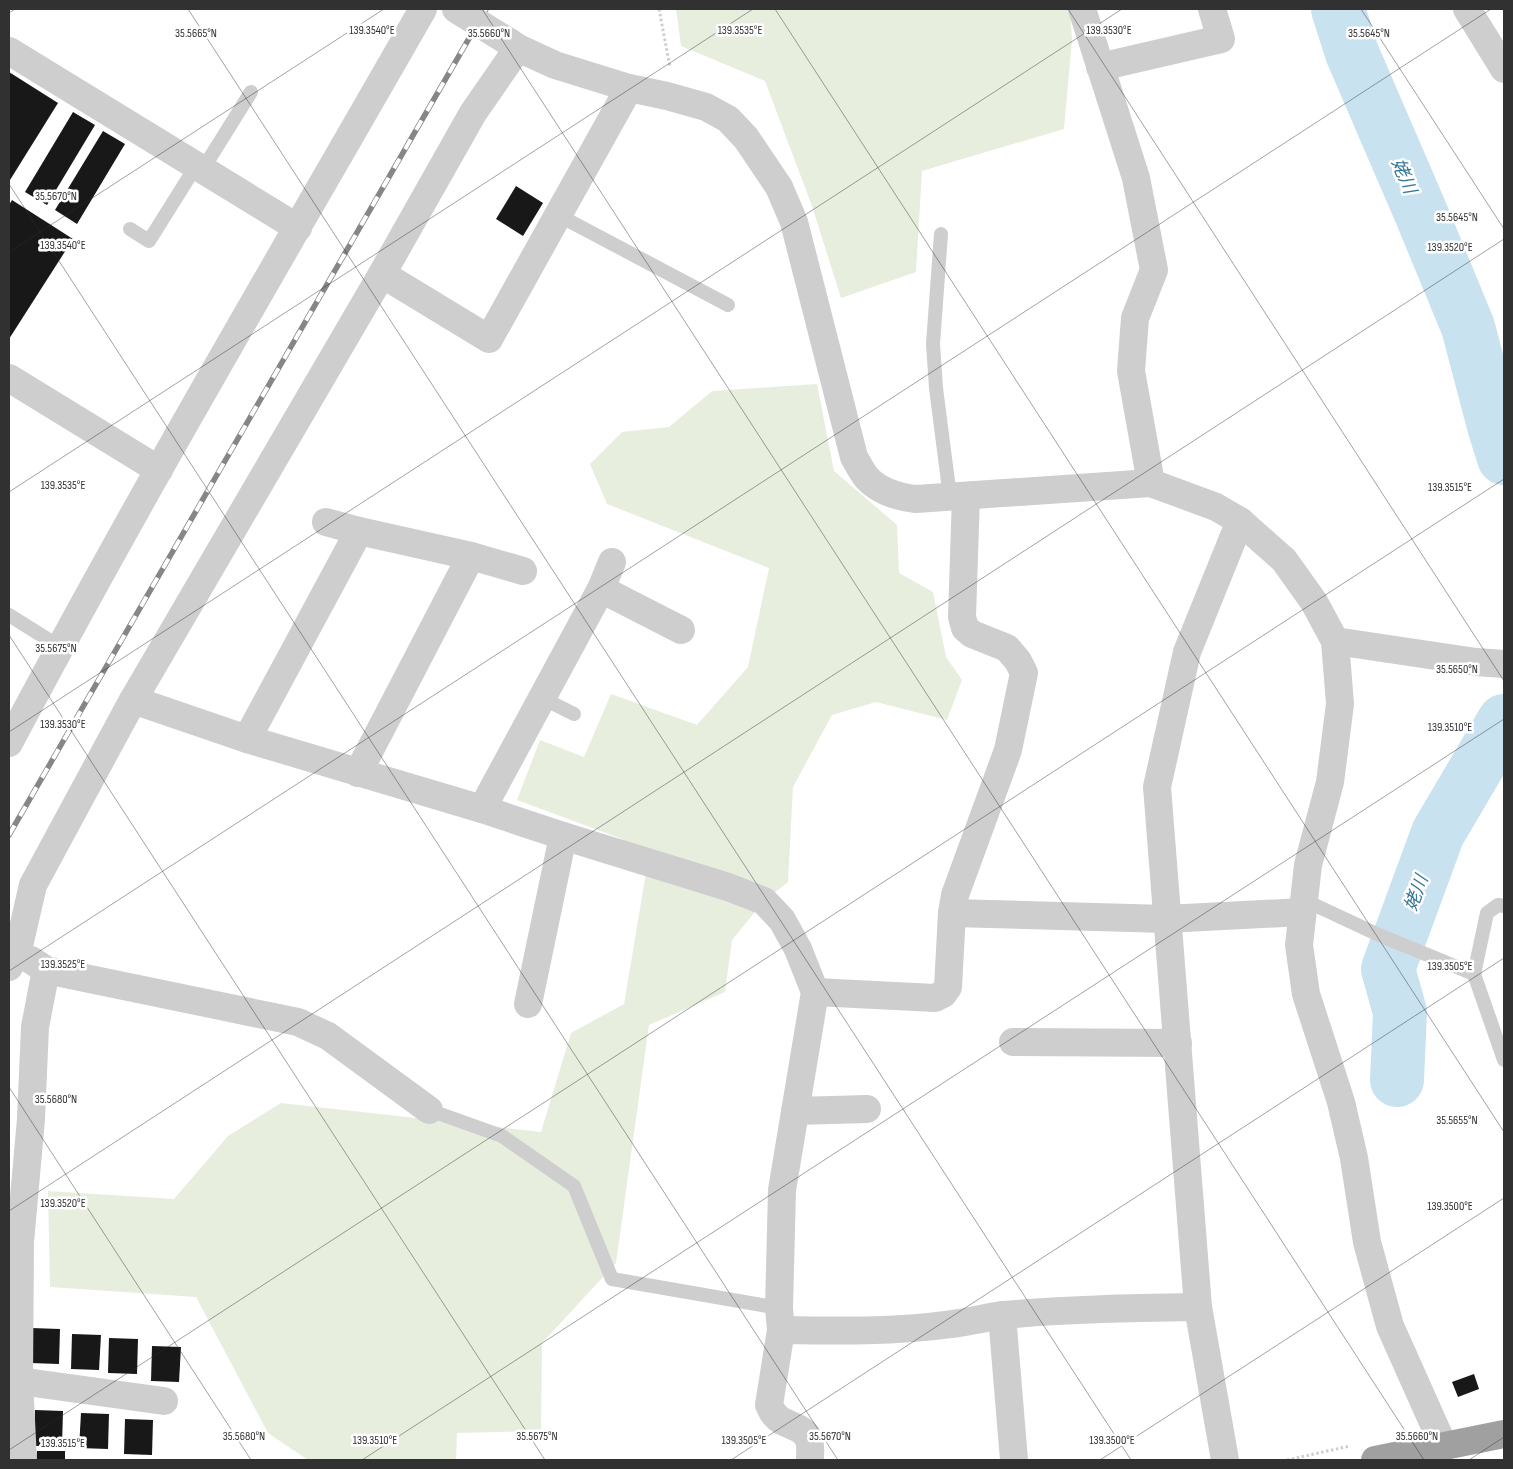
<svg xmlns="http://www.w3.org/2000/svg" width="1513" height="1469" viewBox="0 0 1513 1469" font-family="'Sofia Sans Condensed','Noto Sans JP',sans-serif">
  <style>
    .green { fill: #e7eede }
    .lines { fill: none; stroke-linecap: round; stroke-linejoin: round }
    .river { stroke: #c9e2ef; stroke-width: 54 }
    .building { fill: #181818 }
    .path { stroke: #cecece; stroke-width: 3; stroke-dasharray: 2.5 2.5; stroke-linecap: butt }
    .service { stroke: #cecece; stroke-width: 14 }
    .minor { stroke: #cecece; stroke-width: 28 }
    .trunk { stroke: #a0a0a0; stroke-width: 28 }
    .rail-casing { stroke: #868686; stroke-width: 5.5 }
    .rail { stroke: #fff; stroke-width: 4; stroke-dasharray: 11; stroke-linecap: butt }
    .minor-bridge { stroke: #cecece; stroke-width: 28 }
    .ticks { fill: none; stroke: #313131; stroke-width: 1; stroke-opacity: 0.45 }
    .labels { text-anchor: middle; stroke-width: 5; stroke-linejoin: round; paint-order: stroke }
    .water-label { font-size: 18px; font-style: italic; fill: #37779a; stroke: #fff }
    .ticks-label { font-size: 12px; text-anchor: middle; fill: #313131; stroke: #fff; stroke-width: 5; stroke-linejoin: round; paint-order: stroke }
  </style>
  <rect width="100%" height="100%" fill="#fff"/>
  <g class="green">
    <polygon points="676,9 1070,9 1072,40 1064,129 922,171 916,272 841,298 812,206 765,81 681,46"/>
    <polygon points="817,384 834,471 897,525 899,573 933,592 946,657 962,680 947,720 876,702 832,715 793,787 788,882 764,901 732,940 725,992 649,1025 616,1263 542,1343 541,1431 457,1433 456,1460 308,1460 268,1433 196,1297 50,1287 48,1191 174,1199 228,1136 281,1103 541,1132 571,1033 624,1004 646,873 622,839 517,800 540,740 584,757 611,694 697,725 748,667 769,568 607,504 590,464 622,432 669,427 712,391"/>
  </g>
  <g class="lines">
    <g class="river">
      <polyline points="1338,9 1352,53 1421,213 1468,327 1494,426 1504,458"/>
      <polyline points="1397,1080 1400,1012 1388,969 1438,833 1504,721"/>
    </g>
  </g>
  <g class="building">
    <polygon points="9,72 58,103 10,180 9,179"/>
    <polygon points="73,112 95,125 47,205 25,192"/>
    <polygon points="103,131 125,144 77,224 55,210"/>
    <polygon points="516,186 543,203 523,236 496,219"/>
    <polygon points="12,200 73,239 9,339 9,205"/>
    <polygon points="31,1328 60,1329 59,1364 30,1363"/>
    <polygon points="72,1334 101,1335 99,1370 71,1369"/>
    <polygon points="109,1338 138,1339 137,1374 108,1373"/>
    <polygon points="152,1346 181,1347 179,1382 151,1381"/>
    <polygon points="1474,1374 1479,1389 1458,1397 1452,1382"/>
    <polygon points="35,1410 63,1411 62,1446 34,1446"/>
    <polygon points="81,1413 109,1414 108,1449 79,1448"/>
    <polygon points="125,1419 153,1420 152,1455 124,1454"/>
    <polygon points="37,1451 65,1451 65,1460 36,1460"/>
  </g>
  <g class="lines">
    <g class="path">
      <polyline points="659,9 670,67"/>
      <polyline points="1287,1460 1350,1446"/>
    </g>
    <g class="service">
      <polyline points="203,169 251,92"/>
      <polyline points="558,215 728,305"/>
      <polyline points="130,229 149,241 196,166"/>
      <polyline points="941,234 933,344 936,388 950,497"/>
      <polyline points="9,615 60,647"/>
      <polyline points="542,698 574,714"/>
      <polyline points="1304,900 1379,935 1474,974"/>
      <polyline points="1504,906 1498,905 1487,913 1474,974 1504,1060"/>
      <polyline points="429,1110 502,1136 574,1186 612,1279 779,1308"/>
    </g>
    <g class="minor">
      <polyline points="1082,9 1136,178 1154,270 1135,318 1131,371 1151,483"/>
      <polyline points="1467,9 1504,69"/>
      <path d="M509,42L518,48L555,65L629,88L667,96L706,107L728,119L746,138L779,187L794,222L854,457C858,464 862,472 867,478C880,492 898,497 916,499L1151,483L1216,507L1240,521L1284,560L1314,602L1335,641L1340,704L1330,782L1308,865L1299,945L1306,994L1341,1102L1354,1158L1367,1242L1390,1326L1444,1447"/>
      <polyline points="9,51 298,228"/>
      <polyline points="1100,67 1221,39 1212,9"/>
      <polyline points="382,274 489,339 629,88"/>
      <polyline points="9,378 159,470"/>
      <polyline points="326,522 359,531 471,556 523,571"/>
      <polyline points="601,589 681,630"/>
      <polyline points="1335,641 1476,662 1504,664"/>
      <path d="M133,700L247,739L482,809L563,836L728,887L764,901L782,920L798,949L815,992L782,1190L779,1308L781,1330L769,1405C771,1408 772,1413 775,1415C784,1427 803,1424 809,1440C811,1446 810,1454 810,1460"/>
      <polyline points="247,739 359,531"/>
      <path d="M9,743C140,495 284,252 423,9"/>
      <polyline points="358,773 471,556"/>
      <polyline points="482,809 601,589 612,562"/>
      <polyline points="952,913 1166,919 1302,912"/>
      <polyline points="31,960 46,970 298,1022 328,1036 429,1110"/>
      <polyline points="9,967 18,950 33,885 133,700 382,274 473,113 518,48"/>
      <polyline points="815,992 935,998 943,994 948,987 952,913 955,895 1008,750 1024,673 1018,661 1007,648 972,634 965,628 962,617 966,496"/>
      <polyline points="528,1004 563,836"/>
      <polyline points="1013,1042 1178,1043"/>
      <polyline points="795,1111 867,1109"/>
      <polyline points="1002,1315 1014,1460"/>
      <path d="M781,1330C838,1331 895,1332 952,1324C969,1322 986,1317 1004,1315C1069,1309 1133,1308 1198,1307"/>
      <polyline points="19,1381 164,1401"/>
      <polyline points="23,1460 19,1381 20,1242 31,1119 35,1027 46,970"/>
      <polyline points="1225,1460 1198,1307 1157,787 1187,652 1240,521"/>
    </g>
    <polyline class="trunk" points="1375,1460 1504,1434"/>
    <defs>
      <polyline id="rail" points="9,835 486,9"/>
    </defs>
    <use href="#rail" class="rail-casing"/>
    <use href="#rail" class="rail"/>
    <polyline class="minor-bridge" points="456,9 509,42"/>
  </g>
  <path class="ticks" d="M188,9L1131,1460M482,9L1424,1460M775,9L1504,1132M1068,9L1504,681M1361,9L1504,229M9,13L15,9M9,184L838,1460M9,252L384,9M9,492L753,9M9,635L545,1460M9,732L1122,9M9,971L1491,9M9,1087L251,1460M9,1211L1504,239M9,1450L1504,479M362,1460L1504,719M731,1460L1504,958M1100,1460L1504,1198M1469,1460L1504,1437"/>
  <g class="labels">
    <g class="water-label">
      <text transform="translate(1404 176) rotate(67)" y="6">姥川</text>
      <text transform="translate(1416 893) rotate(-70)" y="6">姥川</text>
    </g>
  </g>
  <g class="ticks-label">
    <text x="372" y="34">139.3540°E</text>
    <text x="740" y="34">139.3535°E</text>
    <text x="1109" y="34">139.3530°E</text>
    <text x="196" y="37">35.5665°N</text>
    <text x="489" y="37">35.5660°N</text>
    <text x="1369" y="37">35.5645°N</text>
    <text x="56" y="200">35.5670°N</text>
    <text x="1457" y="221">35.5645°N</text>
    <text x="63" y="249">139.3540°E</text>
    <text x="1450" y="251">139.3520°E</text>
    <text x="63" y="489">139.3535°E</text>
    <text x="1450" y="491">139.3515°E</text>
    <text x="56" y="652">35.5675°N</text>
    <text x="1457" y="673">35.5650°N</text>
    <text x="63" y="728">139.3530°E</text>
    <text x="1450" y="731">139.3510°E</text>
    <text x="63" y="968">139.3525°E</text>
    <text x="1450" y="970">139.3505°E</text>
    <text x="56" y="1103">35.5680°N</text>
    <text x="1457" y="1124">35.5655°N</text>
    <text x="63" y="1207">139.3520°E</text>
    <text x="1450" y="1210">139.3500°E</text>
    <text x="244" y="1440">35.5680°N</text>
    <text x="537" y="1440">35.5675°N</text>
    <text x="830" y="1440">35.5670°N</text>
    <text x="1417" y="1440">35.5660°N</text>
    <text x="375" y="1444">139.3510°E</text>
    <text x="744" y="1444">139.3505°E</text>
    <text x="1112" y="1444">139.3500°E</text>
    <text x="63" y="1447">139.3515°E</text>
  </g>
  <rect width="1513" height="1469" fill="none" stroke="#313131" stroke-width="20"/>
</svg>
